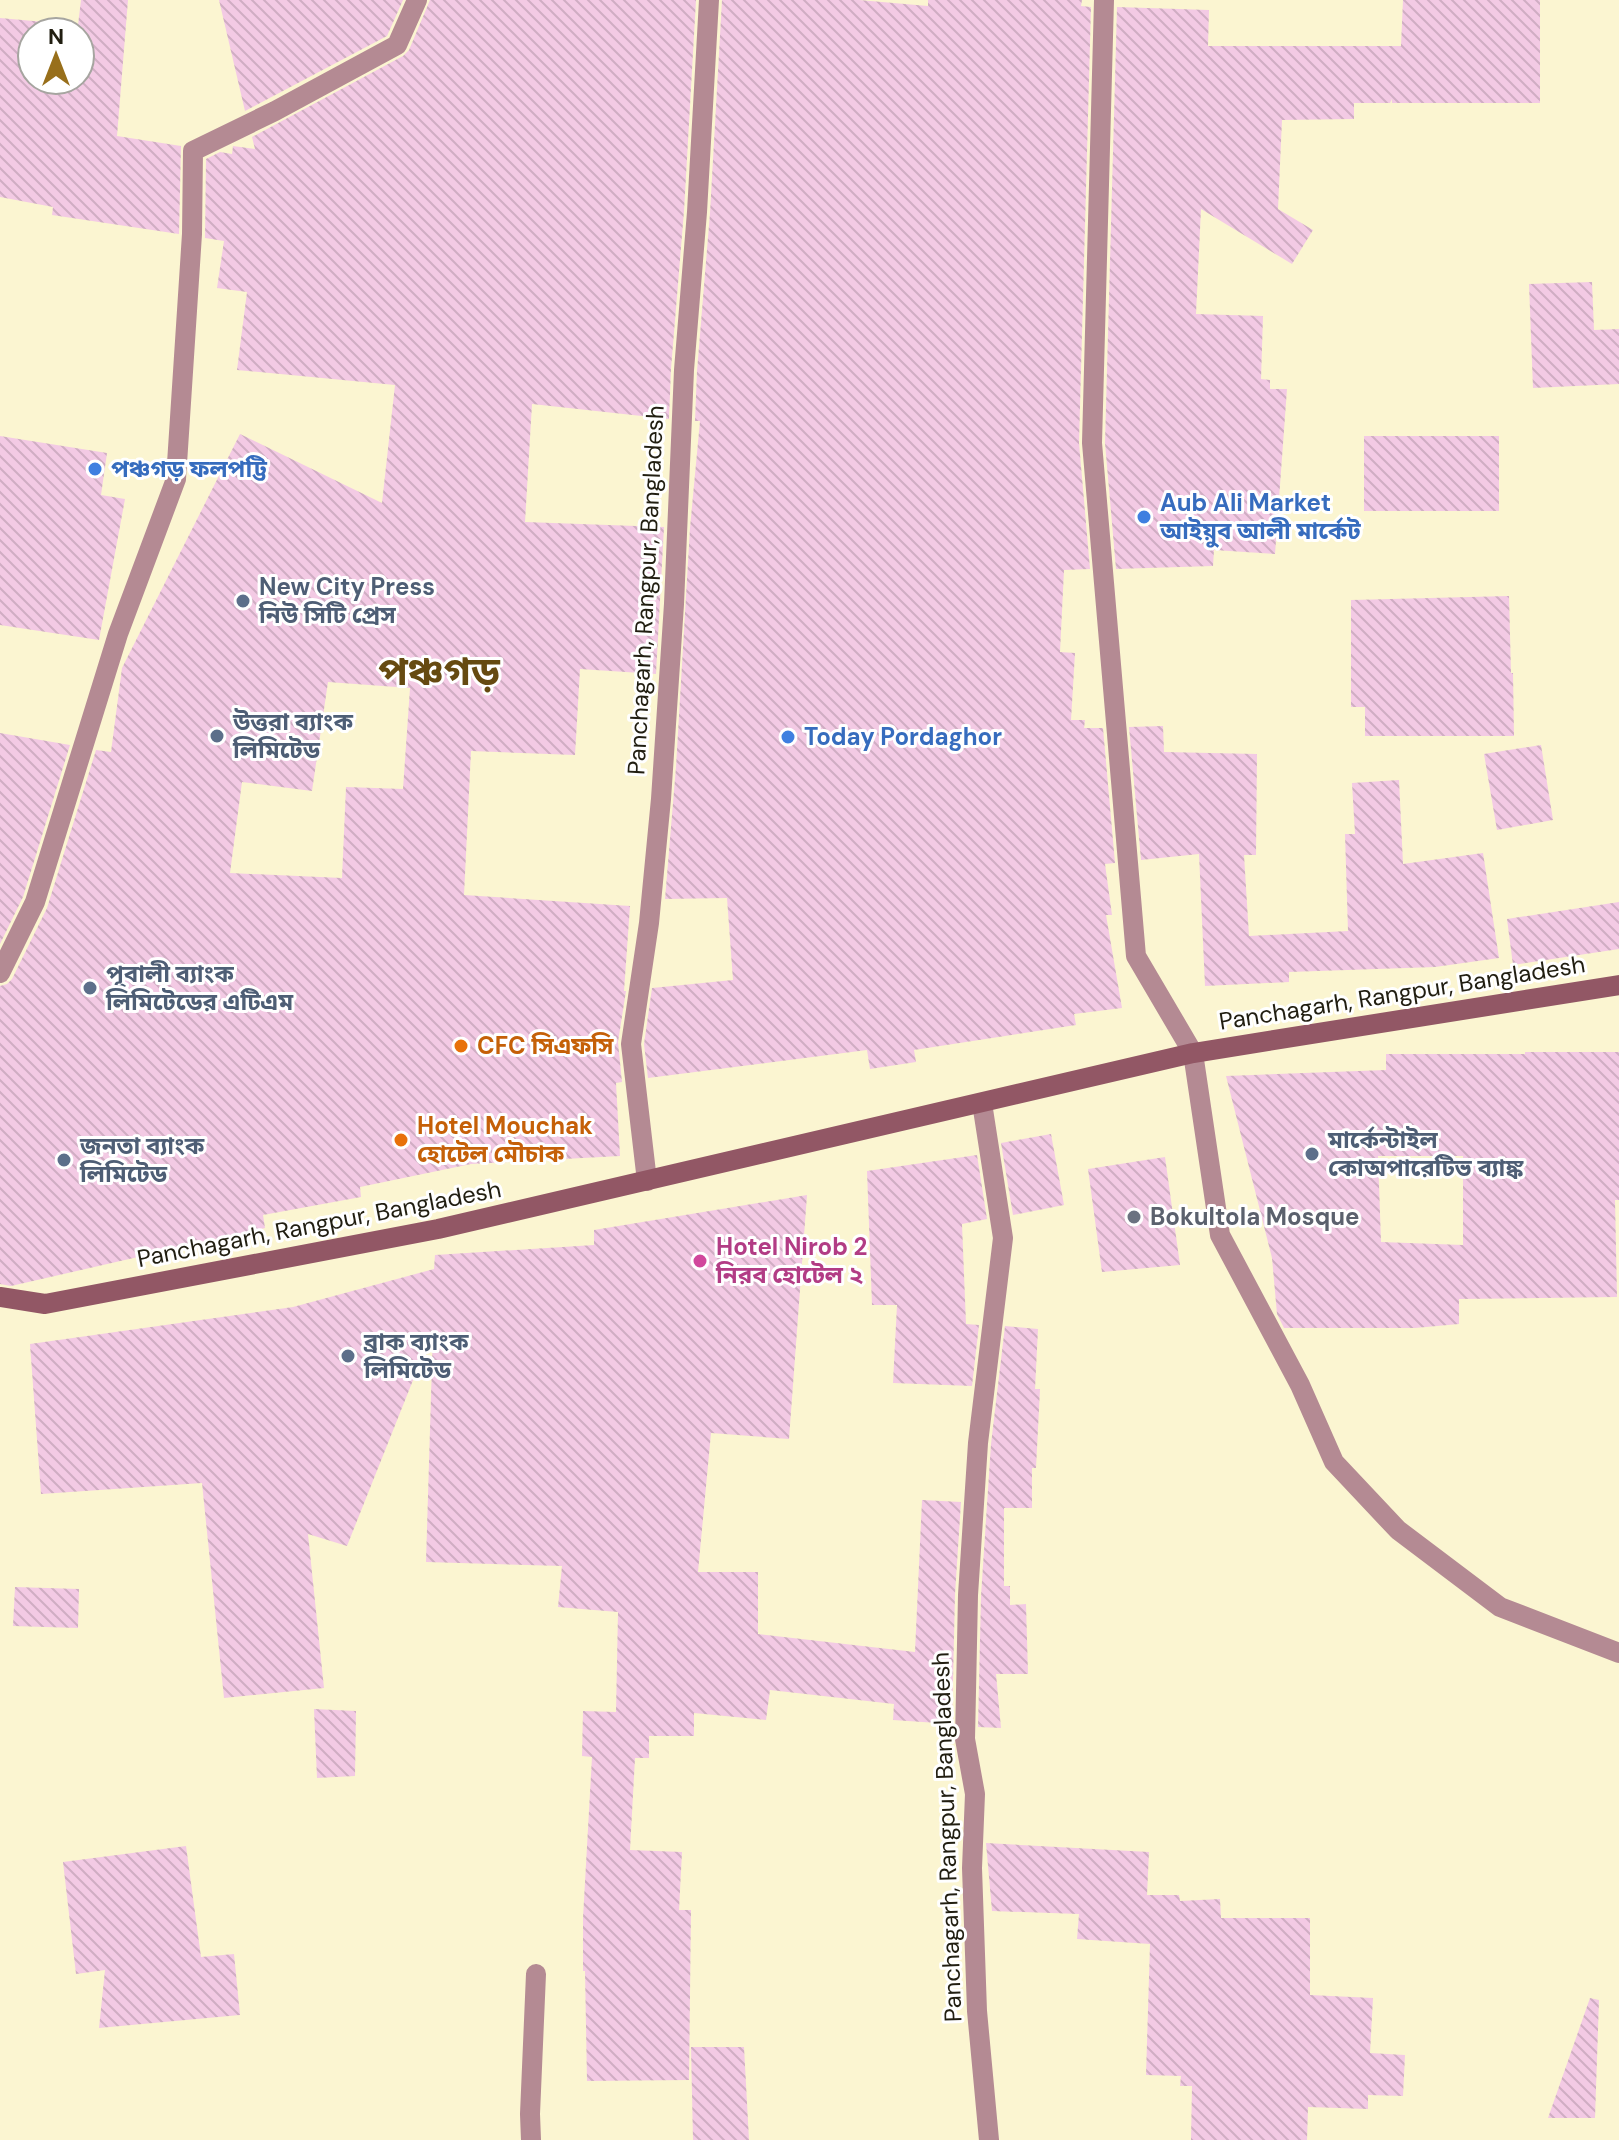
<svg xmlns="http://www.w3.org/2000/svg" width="1619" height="2140" viewBox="0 0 1619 2140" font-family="'DM Sans','Noto Sans Bengali',sans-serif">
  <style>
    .building { fill: url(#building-back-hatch); fill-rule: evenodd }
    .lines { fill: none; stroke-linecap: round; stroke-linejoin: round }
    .street { stroke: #b48a93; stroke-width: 20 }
    .secondary { stroke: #925765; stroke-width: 20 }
    .shop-dot { fill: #3f7fe0; stroke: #fff; stroke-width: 3 }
    .service-dot { fill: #5c6f8a; stroke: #fff; stroke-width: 3 }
    .food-dot { fill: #e8710a; stroke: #fff; stroke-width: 3 }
    .worship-dot { fill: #6b7280; stroke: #fff; stroke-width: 3 }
    .hotel-dot { fill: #d1479c; stroke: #fff; stroke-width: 3 }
    .labels { text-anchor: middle; stroke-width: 6; stroke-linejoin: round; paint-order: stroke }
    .shop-label { font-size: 24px; font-weight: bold; fill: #366cbe; stroke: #fff; text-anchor: start }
    .service-label { font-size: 24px; font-weight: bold; fill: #4e5e75; stroke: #fff; text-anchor: start }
    .street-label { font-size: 24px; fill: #211e11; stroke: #fff }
    .food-label { font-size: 24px; font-weight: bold; fill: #c56008; stroke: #fff; text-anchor: start }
    .worship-label { font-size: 24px; font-weight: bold; fill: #5b616d; stroke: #fff; text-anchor: start }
    .hotel-label { font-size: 24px; font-weight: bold; fill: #b23c85; stroke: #fff; text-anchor: start }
    .town-label { font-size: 40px; font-weight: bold; fill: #664a11; stroke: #fff }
  </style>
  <defs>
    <pattern id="building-back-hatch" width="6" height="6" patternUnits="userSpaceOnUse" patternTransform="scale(2)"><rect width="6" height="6" fill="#f3cae4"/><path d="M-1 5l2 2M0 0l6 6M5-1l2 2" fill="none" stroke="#d0adc3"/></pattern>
  </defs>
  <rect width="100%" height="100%" fill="#fbf5d1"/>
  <g class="building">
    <path d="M81,0H128L117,136L181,146L179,234L52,215L53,207L0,197V18L78,25ZM32,32H80V80H32Z"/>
    <polygon points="219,0 403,0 387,36 245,111"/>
    <path d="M430,0H696L684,211L671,369L669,419L532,404L525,522L664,527L656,674L580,669L575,755L471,751L464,895L630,906L624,991H626L618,1042L622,1082L616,1083L620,1156L471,1164L360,1187L361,1197L263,1215L265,1228L11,1286L0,1284V986L7,984L12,979L47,908L96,750L111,752L122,668L240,434L382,503L395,385L237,370L247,292L217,288L224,241L205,238L206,159L220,152L232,154L233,146L255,149L252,137L403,56L409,50ZM328,682L410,688L403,789L346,787L342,878L230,873L242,782L312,791Z"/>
    <polygon points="722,0 859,0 928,6 928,0 1082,0 1081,6 1091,7 1079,443 1090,569 1064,570 1060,652 1075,653 1071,720 1085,720 1084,728 1103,728 1115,863 1105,864 1112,915 1106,915 1122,1008 1074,1014 1076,1025 914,1050 916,1062 870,1069 867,1050 648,1078 644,1044 652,988 733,980 727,898 665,899 676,767 690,528 700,421 695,421 697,371 710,213"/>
    <polygon points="1403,0 1540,0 1540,103 1392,103 1392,99 1390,103 1354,103 1354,119 1282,120 1278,209 1313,230 1292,264 1201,209 1196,314 1263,316 1261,379 1270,380 1270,389 1287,389 1275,554 1214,550 1213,566 1116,569 1105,443 1117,7 1209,10 1208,46 1401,46"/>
    <polygon points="1592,282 1594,330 1619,329 1619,384 1533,388 1529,284"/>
    <polygon points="0,436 107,453 101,495 125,499 99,640 0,625"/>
    <rect x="1364" y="436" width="135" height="75"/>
    <polygon points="1509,596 1511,673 1513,673 1514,736 1365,736 1365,707 1351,707 1351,600"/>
    <polygon points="1163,726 1164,752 1257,754 1256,855 1244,855 1249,936 1348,931 1345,834 1355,834 1352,783 1399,780 1403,864 1483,853 1499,958 1435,967 1289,972 1289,982 1205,986 1199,854 1141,860 1129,727"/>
    <polygon points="0,733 70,745 23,897 0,944"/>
    <polygon points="1541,745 1553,820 1497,830 1484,754"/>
    <polygon points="1619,902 1619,949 1513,965 1507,919"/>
    <path d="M1525,1052H1619V1200H1615L1617,1297L1459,1299V1324L1415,1328H1284L1277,1314L1272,1258L1226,1076L1386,1070V1054H1525ZM1378,1156H1463V1245L1381,1242Z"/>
    <polygon points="1051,1134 1064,1205 1013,1215 1001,1143"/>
    <polygon points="977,1155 987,1219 962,1224 966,1324 979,1325 972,1386 893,1383 897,1305 872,1305 867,1171"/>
    <polygon points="1165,1157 1180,1265 1102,1272 1088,1169"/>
    <polygon points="807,1195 789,1439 711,1433 698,1572 758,1572 758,1634 915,1652 922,1500 961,1502 955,1594 952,1724 893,1720 894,1704 770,1690 766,1720 694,1713 694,1736 649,1736 649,1758 635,1758 630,1850 682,1852 679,1910 691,1910 689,2080 587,2081 585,1971 583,1971 583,1918 592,1757 582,1756 583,1711 616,1712 618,1612 558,1607 562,1566 426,1562 433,1330 347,1546 308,1534 324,1688 224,1698 202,1483 41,1494 30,1344 293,1307 434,1269 435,1255 594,1245 594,1230"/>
    <polygon points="1005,1326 1038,1329 1035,1389 1040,1389 1036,1468 1032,1468 1032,1508 1004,1508 1004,1586 1010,1586 1010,1605 1026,1604 1028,1674 996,1674 1001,1728 978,1727 981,1596 991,1444"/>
    <polygon points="15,1587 79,1589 78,1628 13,1626"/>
    <polygon points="314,1709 356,1711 355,1776 317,1778"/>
    <polygon points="986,1843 1149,1852 1147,1895 1179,1895 1180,1901 1220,1899 1221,1918 1310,1918 1310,1995 1373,1998 1370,2053 1405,2055 1403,2096 1368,2095 1368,2109 1308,2107 1307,2140 1191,2140 1192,2086 1180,2086 1181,2076 1146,2075 1150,1944 1077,1939 1079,1914 992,1911"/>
    <polygon points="186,1846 201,1957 234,1954 240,2015 99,2028 105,1970 76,1974 63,1862"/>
    <polygon points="1590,1998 1599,2000 1595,2118 1548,2118"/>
    <polygon points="691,2047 744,2047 749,2140 693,2140"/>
  </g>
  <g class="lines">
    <g class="street">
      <polyline points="1104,0 1092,443 1136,956 1193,1053 1220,1235 1300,1385 1334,1462 1398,1530 1500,1607 1619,1653"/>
      <polyline points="0,973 35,902 118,634 176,479 192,234 193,151 275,111 397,45 417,0"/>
      <polyline points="982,1103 1003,1238 978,1443 968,1595 965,1739 975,1794 972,1868 977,2011 989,2140"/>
      <polyline points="647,1181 631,1044 649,923 661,799 674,604 684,370 697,212 709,0"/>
      <polyline points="531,2140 530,2114 536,1974"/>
    </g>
    <polyline class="secondary" points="0,1297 45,1304 438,1229 1193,1053 1619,985"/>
  </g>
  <g class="shop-dot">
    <circle cx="95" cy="469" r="8"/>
    <circle cx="1144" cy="517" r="8"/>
    <circle cx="788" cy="737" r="8"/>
  </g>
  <g class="service-dot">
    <circle cx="243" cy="601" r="8"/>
    <circle cx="217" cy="736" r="8"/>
    <circle cx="90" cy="988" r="8"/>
    <circle cx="1312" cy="1154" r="8"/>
    <circle cx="64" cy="1160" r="8"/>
    <circle cx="348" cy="1356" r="8"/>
  </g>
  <g class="food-dot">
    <circle cx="461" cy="1046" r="8"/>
    <circle cx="401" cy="1140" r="8"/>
  </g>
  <circle class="worship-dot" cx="1134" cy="1217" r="8"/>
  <circle class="hotel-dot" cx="700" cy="1261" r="8"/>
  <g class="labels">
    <g class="shop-label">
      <text x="111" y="477">পঞ্চগড় ফলপট্টি</text>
      <text x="1160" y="511">Aub Ali Market<tspan x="1160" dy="28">আইয়ুব আলী মার্কেট</tspan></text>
      <text x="804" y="745">Today Pordaghor</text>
    </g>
    <g class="service-label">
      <text x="259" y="595">New City Press<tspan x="259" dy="28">নিউ সিটি প্রেস</tspan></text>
      <text x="233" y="730">উত্তরা ব্যাংক<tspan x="233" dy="28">লিমিটেড</tspan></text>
      <text x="106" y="982">পূবালী ব্যাংক<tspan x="106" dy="28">লিমিটেডের এটিএম</tspan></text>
      <text x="1328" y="1148">মার্কেন্টাইল<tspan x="1328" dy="28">কোঅপারেটিভ ব্যাঙ্ক</tspan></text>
      <text x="80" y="1154">জনতা ব্যাংক<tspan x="80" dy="28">লিমিটেড</tspan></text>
      <text x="364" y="1350">ব্রাক ব্যাংক<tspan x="364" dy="28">লিমিটেড</tspan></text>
    </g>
    <g class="street-label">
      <text transform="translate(646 590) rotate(-87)" y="8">Panchagarh, Rangpur, Bangladesh</text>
      <text transform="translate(1402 993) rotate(-9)" y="8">Panchagarh, Rangpur, Bangladesh</text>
      <text transform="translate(319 1224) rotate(-11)" y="8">Panchagarh, Rangpur, Bangladesh</text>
      <text transform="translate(947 1837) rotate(-92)" y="8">Panchagarh, Rangpur, Bangladesh</text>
    </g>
    <g class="food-label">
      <text x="477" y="1054">CFC সিএফসি</text>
      <text x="417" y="1134">Hotel Mouchak<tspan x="417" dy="28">হোটেল মৌচাক</tspan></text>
    </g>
    <g class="worship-label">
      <text x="1150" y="1225">Bokultola Mosque</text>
    </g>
    <g class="hotel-label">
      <text x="716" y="1255">Hotel Nirob 2<tspan x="716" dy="28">নিরব হোটেল ২</tspan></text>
    </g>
    <g class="town-label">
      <text x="439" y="685">পঞ্চগড়</text>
    </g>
  </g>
  <g transform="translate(56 56)"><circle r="38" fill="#ffffff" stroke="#a6a5a0" stroke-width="2"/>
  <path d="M0-6L14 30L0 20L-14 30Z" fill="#986f1b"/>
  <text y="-12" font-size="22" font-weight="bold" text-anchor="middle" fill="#211e11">N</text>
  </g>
</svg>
